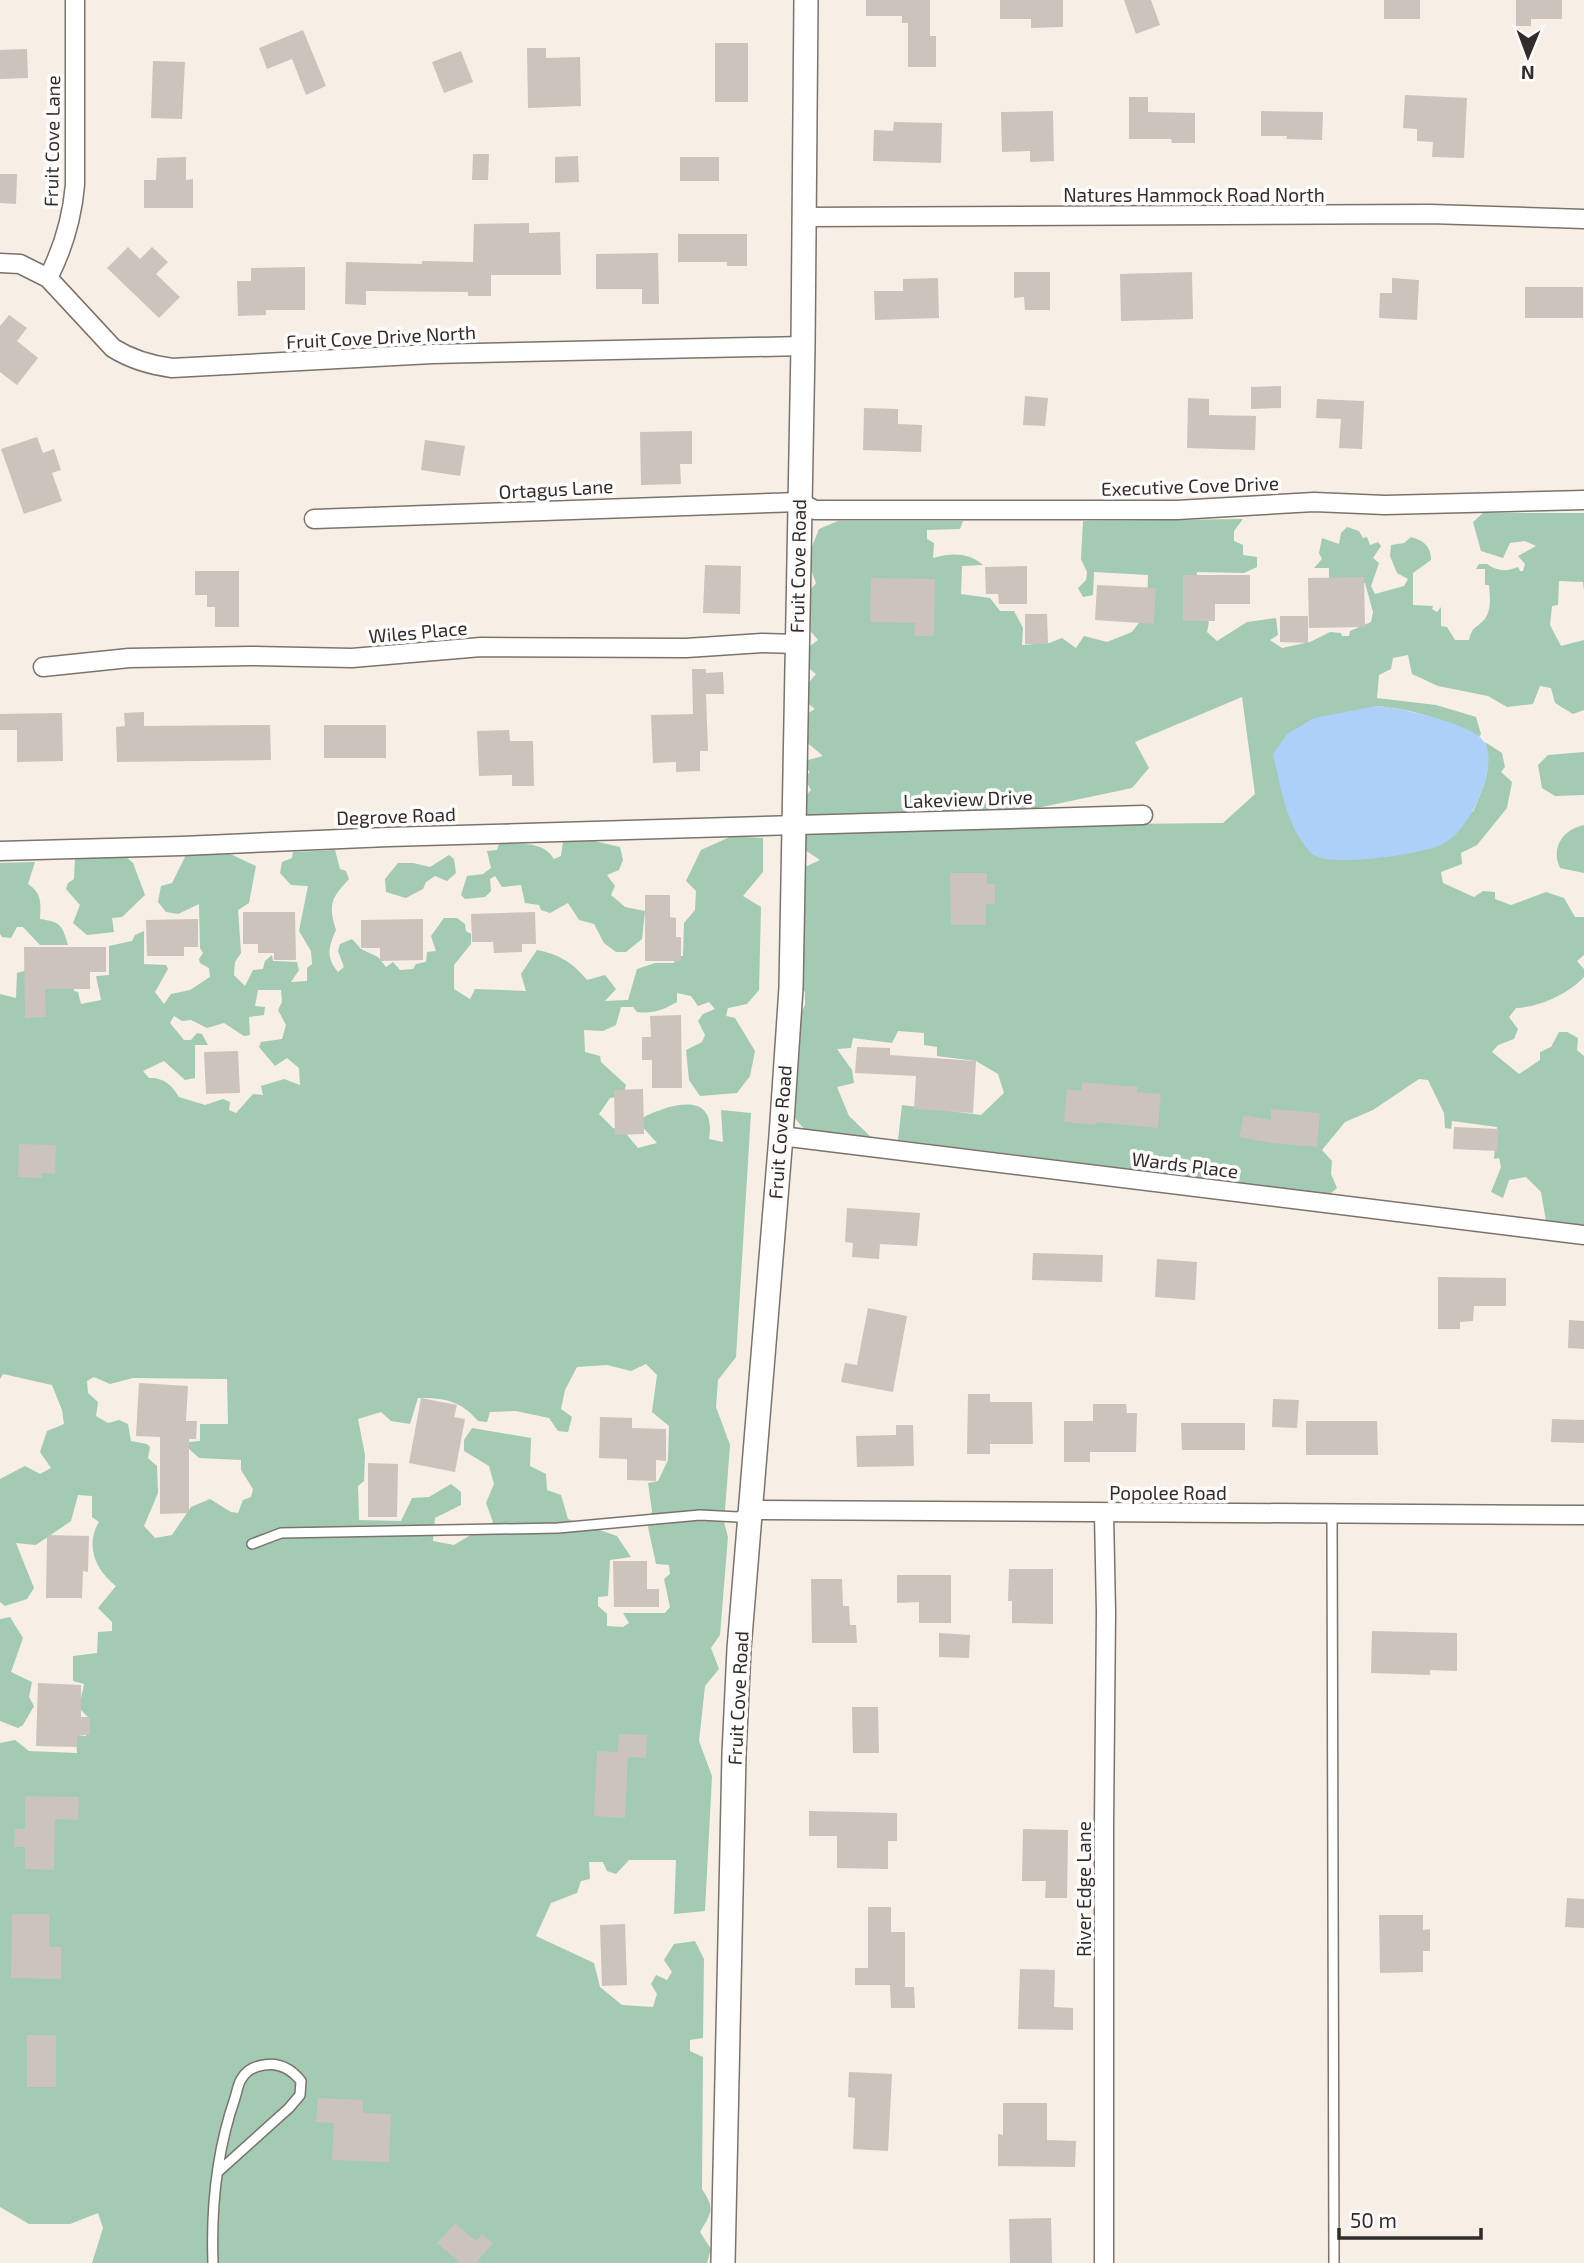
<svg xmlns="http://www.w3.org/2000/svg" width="1584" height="2263" viewBox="0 0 1584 2263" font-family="'Exo 2',sans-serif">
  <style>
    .green { fill: #a3cab2; fill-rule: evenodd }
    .water { fill: #acd0f7 }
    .building { fill: #ccc3bc }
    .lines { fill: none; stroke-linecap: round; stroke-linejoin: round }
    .service-casing { stroke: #7b736c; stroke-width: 12 }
    .minor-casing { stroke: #7b736c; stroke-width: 21 }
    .tertiary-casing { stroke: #7b736c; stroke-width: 26 }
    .service { stroke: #fff; stroke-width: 9 }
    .minor { stroke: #fff; stroke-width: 18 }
    .tertiary { stroke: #fff; stroke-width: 23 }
    .labels { text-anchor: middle; stroke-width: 7; stroke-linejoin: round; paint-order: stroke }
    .street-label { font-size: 19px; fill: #312d2a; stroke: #fefcfb }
  </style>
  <rect width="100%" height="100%" fill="#f7eee6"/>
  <g class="green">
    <path d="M1483,513H1584V591L1583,582L1559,581L1558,605L1552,606L1550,625L1561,646L1584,640V710L1573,714L1555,703L1551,688L1540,686L1533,704L1507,707L1488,696L1438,686L1412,674L1408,655L1393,658L1391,669L1379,675L1377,698L1436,705L1476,717L1481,734L1479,737C1443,719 1416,710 1376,706L1473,812C1483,788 1493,769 1485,742L1502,753L1505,767L1501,772L1512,782L1507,808L1477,845L1461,853L1462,864L1441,872L1443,883L1474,897L1483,891L1495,892V899L1511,905L1546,892L1564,898L1575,917H1584V955L1577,961L1584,969V977C1568,994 1540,1007 1516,1008L1509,1017L1518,1029L1514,1039L1498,1045L1492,1052L1519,1074L1540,1060V1052L1551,1047L1559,1032H1567L1578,1038L1577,1050L1584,1056V1225L1546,1221L1541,1192L1526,1177L1509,1180L1503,1198L1491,1192L1501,1167L1499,1158L1494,1159L1497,1127L1452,1121L1451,1129L1445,1128L1444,1113L1428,1080L1419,1079L1373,1110L1345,1122L1322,1150L1332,1161L1331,1174L1337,1188L1330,1194L898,1140L902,1105L981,1115L1004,1093L998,1074L976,1061L937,1056V1047L924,1045V1033L898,1031L892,1043L853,1038L851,1048L837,1049L852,1070L854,1083L837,1087L849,1116L871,1137L805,1130L793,1116L799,1017L805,1005V992L801,988L803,868L820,860L802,848L806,827L1223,823L1255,794L1242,697L1135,742L1149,768L1132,788L1014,813L805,818L804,798L811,790L804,778L810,772L804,766V761L823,756L804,740L805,715L815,709L805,701L806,686L816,674L806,666V649L818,640L807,627L806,595L816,583L807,559L819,529L838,521H963L960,529L927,530V539L934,543L933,558C950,553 968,552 983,565L962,566L961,594L990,598L1000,611H1014L1023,628L1022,645L1049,643L1062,638L1076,648L1084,636L1107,642L1132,632L1147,612L1148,575L1094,572L1093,595L1083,597L1078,588L1086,580L1087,572L1081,559L1083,521L1243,519L1234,531V541L1243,545V555L1257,557V567L1244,573L1197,572C1196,591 1191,612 1209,622L1207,632L1217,641L1247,622L1276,618L1278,635L1270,640L1282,648L1310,642L1330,632L1341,633L1342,636H1349L1350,631L1371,622L1373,612L1365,583L1329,582V568H1314L1322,559L1319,553L1322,538L1339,544L1341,533L1347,527L1359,531L1363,538L1367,537L1370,545L1378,542L1381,546L1373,558L1379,563L1371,586L1375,594L1404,586L1408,579L1397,573L1390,556L1391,545L1404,543L1411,537C1424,541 1431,546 1431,560L1413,573V605L1433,606L1432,609L1437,612L1441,607V626L1447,627L1455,640H1469C1473,626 1474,630 1483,621C1492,612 1490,597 1489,585H1485V569H1476L1479,564H1487C1496,571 1507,572 1518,567L1520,571H1523L1525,564L1518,556L1536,546L1525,541L1510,543L1503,558L1481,551L1473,522Z"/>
    <polygon points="1584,752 1584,795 1555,796 1542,788 1538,765 1548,755"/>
    <path d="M1584,825V873L1560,868C1550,847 1564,829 1584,825Z"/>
    <path d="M732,836L763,838V872L743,896L761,907L759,990L747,1004L728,1008L726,1016L735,1018L755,1051L750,1076L737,1093L700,1096L689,1080L686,1050L702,1042L705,1035L698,1021L703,1014L715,1009L709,1002L698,1006L691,996L677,993V1002C663,1010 653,1014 637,1012L633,1007H621L616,1025L603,1031L584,1030L585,1052L600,1056L601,1062L626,1085L623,1096L610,1098L599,1114L613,1128L623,1130L638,1148L657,1143L639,1123C644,1114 654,1113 663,1109C691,1100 715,1102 709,1139L723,1142L721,1110L751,1113L736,1357L718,1380L716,1407L730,1445L724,1522L728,1537L720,1635L711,1648L719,1669L705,1686L699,1741L712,1776L705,1911L674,1914L676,1860H629L616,1874L607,1871L603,1862H589L590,1879L581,1881L577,1893L551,1903L536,1936L594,1963L600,1987L622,2005L653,2007L657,1994L651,1984L656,1975L667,1980L672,1972L664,1960L674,1944L695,1941L704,1959L703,2038L690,2040V2051L703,2057L702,2189C715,2209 712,2212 700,2232L711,2249L707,2263H92L103,2228L98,2213L70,2224H29L0,2207V1743L15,1740L29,1751L77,1753L76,1735L86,1736L88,1717L79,1708L84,1684L73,1681V1656L97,1653L98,1632L112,1631V1622L98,1608L116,1586C95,1570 85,1545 99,1522L92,1517V1496L78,1495L71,1521L36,1545L16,1543L34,1588L27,1599L5,1606L0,1602V1479L25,1466L40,1474L51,1468L40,1452L47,1431L64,1424L62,1410L52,1385L3,1374L0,1379V994L16,998L17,973L27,970L73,976L74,991L78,992L81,1004L101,1000L96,976L109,975V946L132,941L135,935L144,931V964L166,965L168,969L155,992L164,1004L171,994L190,990L210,977L209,968L200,963L199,959L203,953L200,948L199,904L178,914L166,912L158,902L161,886L172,883L186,855L228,853L256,866L249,903L238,910L241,953L235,962L234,975L245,986L253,970L263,969L265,961L272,955L273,961L297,962L299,970L291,982L307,981V968L312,964L311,951L299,931L308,886L291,885L280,873L282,862L292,858L293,852L335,850L340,869L346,871L349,879C331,898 328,905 336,930C329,946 325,957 338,972L344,967L338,951L340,944L352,939L361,949L378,957L386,967L393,962L400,970L413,969L416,964L426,962L427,952L436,951L431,936L444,918H457L465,924L466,931L471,934V944L454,965V989L470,999L475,989L526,991L521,974L537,950C559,954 573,963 587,980L605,975L616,989L605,1001L628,1000L637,969L655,963H674L676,956H683L684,923L695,910L696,891L686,881L701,850ZM258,990H281L282,1002L278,1010L286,1025L282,1039L261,1042L259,1047L275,1066L287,1058L299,1068L300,1085L284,1079L261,1086L263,1095L253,1094L236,1113L229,1110L230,1102L223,1099L205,1105L179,1097C172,1085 163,1077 149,1078L143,1071L164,1061L185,1080L195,1078V1045H208L202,1034L197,1033L191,1040H184L170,1023L174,1016L182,1021L191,1020L207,1028L224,1023L244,1036L250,1035L249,1017L264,1015L265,1007L255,1006ZM646,1364L657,1375L652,1412L669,1426L668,1460L658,1481L648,1483L652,1511L648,1527L656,1564L669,1565L670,1574L664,1579L670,1607L665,1613H623L629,1623L623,1627L607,1626V1614L598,1606V1597L608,1596L610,1560L631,1557L617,1536L568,1519L561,1495L547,1490L546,1474L530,1466L531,1438L472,1428L464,1440V1451L489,1466L494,1484L486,1503L493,1522L454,1545L433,1541L435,1518L461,1505V1492L451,1484L429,1497L412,1498L401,1521L359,1520L358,1486L364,1481L365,1455L358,1419L381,1412L391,1421L410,1424L418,1398C444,1398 460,1400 478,1421L487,1422L490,1412L516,1411L549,1418L558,1431L568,1432L572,1417L561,1409L565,1390L577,1367L607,1365L631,1371ZM94,1377L110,1384L133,1378L227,1379L228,1424H200V1441L189,1442L187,1447L199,1458L241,1460V1470L253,1489L251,1497L243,1500L238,1513L231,1512L210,1499L191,1507L172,1535L155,1538L144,1526L158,1493L157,1466L148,1458L150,1447L147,1444L131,1441L128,1424L119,1420L108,1423L96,1416L98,1402L88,1393L87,1381Z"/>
    <path d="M594,841L620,847L623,860L619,870L607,875L615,886L611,895L625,907L645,911L642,939L626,952H616L604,943L594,924L579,920L568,903L550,913L541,910L539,905L525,903L521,885L502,887L495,876L490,879L491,891L485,897L465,899L461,895L467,876L483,874L491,868L487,851L497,850L499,844C518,844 543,840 554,859L561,856L563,842Z"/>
    <polygon points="449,855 454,859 456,873 447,881 435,876 426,882 423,889 406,898 386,892 385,879 398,863 413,863 430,867"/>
    <polygon points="125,856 133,863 145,895 122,917 112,918 114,932 87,935 73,923 80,905 66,889 68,883 74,879 75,858"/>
    <path d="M35,862L28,884C42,893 41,904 40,919C61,922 62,925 68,945H40L23,927H17L11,938L2,937L0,934V863Z"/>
    <polygon points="10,1617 23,1638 11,1672 32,1682 29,1697 34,1706 23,1725 18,1728 0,1721 0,1619"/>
  </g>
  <path class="water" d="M1376,706C1399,708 1474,723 1485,743C1494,759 1484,786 1478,800C1471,816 1458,837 1441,845C1421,854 1326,869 1311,853C1286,826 1281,788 1273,754L1287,734L1314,718Z"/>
  <g class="building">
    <polygon points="866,0 930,0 930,36 936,36 936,67 908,67 908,23 902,23 902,16 866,16"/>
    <polygon points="1000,0 1063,0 1063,27 1031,28 1031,19 1000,19"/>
    <polygon points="1124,0 1151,0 1160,25 1136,34"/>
    <rect x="1384" y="0" width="36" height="19"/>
    <polygon points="1516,0 1562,0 1562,19 1531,19 1531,26 1516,26"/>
    <polygon points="303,30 326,86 306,95 292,59 267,69 259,48"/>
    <rect x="715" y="43" width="33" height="59"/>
    <polygon points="527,48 546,48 546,58 580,57 581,106 528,108"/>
    <polygon points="27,49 28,78 0,79 0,50"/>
    <polygon points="461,51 473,82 444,93 432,62"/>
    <polygon points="153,61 185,62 182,119 151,118"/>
    <polygon points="1405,95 1467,98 1464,158 1432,157 1433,142 1417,141 1417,129 1403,128"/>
    <polygon points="1129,97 1148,97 1148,112 1195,113 1195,143 1172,143 1171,139 1129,139"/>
    <polygon points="1053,111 1054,161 1030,162 1030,151 1002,152 1001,112"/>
    <polygon points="1261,111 1323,112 1322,140 1286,139 1287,136 1261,136"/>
    <polygon points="894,122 942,123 941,163 873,161 874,130 893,131"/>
    <polygon points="473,154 489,154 488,180 472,180"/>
    <polygon points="578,156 579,182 555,183 555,157"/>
    <polygon points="186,157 186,180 193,179 193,208 144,208 144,180 156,180 157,158"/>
    <rect x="680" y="157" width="39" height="24"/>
    <polygon points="0,174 17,174 16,204 0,203"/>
    <polygon points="529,223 529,233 560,232 561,275 491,275 491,296 468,296 468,292 366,291 366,305 345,304 346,262 422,264 422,261 473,262 474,224"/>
    <polygon points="678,234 747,234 747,266 727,266 727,262 678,262"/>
    <polygon points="128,247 140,259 152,247 168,262 156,274 180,297 159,318 107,268"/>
    <polygon points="658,253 659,304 642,304 642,289 596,289 596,254"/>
    <polygon points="305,267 305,310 266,310 266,315 238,316 237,281 251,281 251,268"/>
    <polygon points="1014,272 1050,272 1050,310 1025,310 1024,297 1014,298"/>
    <polygon points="1192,272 1193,319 1121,321 1120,274"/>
    <polygon points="938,278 939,318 875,320 874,291 903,291 903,279"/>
    <polygon points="1392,278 1419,280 1417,320 1379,318 1380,293 1392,293"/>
    <rect x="1525" y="287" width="58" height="31"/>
    <polygon points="9,315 27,328 17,341 38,358 17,385 0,372 0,326"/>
    <polygon points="1281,386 1281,408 1251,409 1251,387"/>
    <polygon points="1025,396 1048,398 1045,426 1023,425"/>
    <polygon points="1188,398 1209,399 1209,415 1256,416 1255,450 1187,448"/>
    <polygon points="1317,399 1364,401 1362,449 1339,448 1341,419 1316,418"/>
    <polygon points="864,408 898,409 898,424 922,425 921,452 863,450"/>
    <polygon points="692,431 692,464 680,464 681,484 641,485 640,432"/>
    <polygon points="37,437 43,453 54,449 61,470 52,473 62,501 24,514 1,449"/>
    <polygon points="425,440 465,446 460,476 421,470"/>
    <polygon points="705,565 741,566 740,614 703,613"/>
    <polygon points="1027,566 1027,604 999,604 998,594 986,594 985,567"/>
    <polygon points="195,571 239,571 239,627 215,627 215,607 207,607 207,595 195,595"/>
    <polygon points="1183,575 1250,575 1250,604 1215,604 1215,621 1183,621"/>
    <polygon points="1364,577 1365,627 1309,628 1308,578"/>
    <polygon points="871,578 935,579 934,636 914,636 915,623 870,622"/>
    <polygon points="1097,585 1156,588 1154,624 1095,620"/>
    <polygon points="1025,614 1047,614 1048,644 1025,644"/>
    <polygon points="1280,616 1308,616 1308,643 1280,642"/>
    <polygon points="692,669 706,669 706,673 723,672 724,694 706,694 708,751 700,751 700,771 676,772 676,762 653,763 651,715 693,714"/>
    <polygon points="144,712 144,726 270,725 271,760 117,762 116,727 125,726 124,713"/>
    <polygon points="62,713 63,761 17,762 17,730 0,730 0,714"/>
    <rect x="324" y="725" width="62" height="33"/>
    <polygon points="509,730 510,741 533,741 534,786 512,786 512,775 479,776 477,731"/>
    <polygon points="950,873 987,873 987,884 995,884 995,904 986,904 986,925 951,925"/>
    <polygon points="645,895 670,895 670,917 676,918 676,937 681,937 681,961 645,961"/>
    <polygon points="243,912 295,912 296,960 274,960 274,953 258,953 258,944 243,944"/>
    <polygon points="535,912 536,944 522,944 522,952 494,953 493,942 472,942 471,914"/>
    <polygon points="198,919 198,947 184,947 184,956 147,956 146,920"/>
    <polygon points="423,919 423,960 380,961 380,948 361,948 361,920"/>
    <polygon points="24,947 106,947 106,972 90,972 90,989 45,989 46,1017 25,1018"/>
    <polygon points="681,1015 682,1088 652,1088 652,1060 642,1060 642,1037 651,1037 650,1016"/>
    <polygon points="857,1047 890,1048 890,1055 976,1061 973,1113 914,1109 916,1076 855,1073"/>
    <polygon points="238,1051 240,1093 206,1094 204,1052"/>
    <polygon points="1082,1082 1138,1087 1137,1092 1161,1094 1158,1128 1096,1122 1096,1125 1064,1122 1067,1089 1082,1091"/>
    <polygon points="643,1089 644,1134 615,1135 614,1090"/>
    <polygon points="1271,1109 1320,1113 1317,1147 1271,1143 1239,1137 1244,1115 1271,1120"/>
    <polygon points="1454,1127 1499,1129 1497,1151 1453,1149"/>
    <polygon points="19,1144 56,1145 55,1174 42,1173 42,1178 18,1177"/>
    <polygon points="847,1208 920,1213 917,1246 880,1244 879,1259 852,1257 853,1243 845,1242"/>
    <polygon points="1033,1253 1103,1255 1102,1282 1032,1280"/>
    <polygon points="1157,1259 1197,1262 1195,1300 1155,1297"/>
    <polygon points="1438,1277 1506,1278 1506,1306 1474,1306 1473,1321 1460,1322 1460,1329 1438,1329"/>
    <polygon points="868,1308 907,1316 893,1392 841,1382 845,1363 857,1365"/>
    <polygon points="1569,1320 1584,1321 1584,1349 1568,1348"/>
    <polygon points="139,1383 188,1386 186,1421 197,1421 196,1439 189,1439 189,1513 160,1514 160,1437 136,1436"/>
    <polygon points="968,1394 990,1394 990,1402 1032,1402 1033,1444 990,1444 990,1454 967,1454"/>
    <polygon points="421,1398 457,1405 454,1417 465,1419 455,1472 409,1463"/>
    <polygon points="1273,1399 1299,1400 1297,1428 1272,1427"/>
    <polygon points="1093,1404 1126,1404 1127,1413 1137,1413 1136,1452 1090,1452 1090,1462 1064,1462 1064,1421 1093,1421"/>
    <polygon points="600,1417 632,1418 632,1428 666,1429 666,1461 656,1460 656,1481 627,1480 627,1459 599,1458"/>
    <polygon points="1552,1419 1584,1420 1584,1443 1551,1442"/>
    <polygon points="1306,1421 1377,1421 1378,1455 1306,1455"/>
    <polygon points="1181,1423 1245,1423 1245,1450 1182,1450"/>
    <polygon points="896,1425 913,1425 914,1466 857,1467 856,1436 896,1435"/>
    <polygon points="368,1463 398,1464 397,1517 368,1517"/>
    <polygon points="47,1535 89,1536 88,1572 83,1571 82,1598 46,1598"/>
    <polygon points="613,1561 647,1561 647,1589 659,1589 659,1607 614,1607"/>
    <polygon points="1009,1569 1053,1569 1053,1624 1012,1623 1012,1601 1008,1601"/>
    <polygon points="897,1575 951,1575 951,1623 919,1623 919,1602 897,1603"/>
    <polygon points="811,1579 842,1579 843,1606 849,1606 850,1625 856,1625 857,1643 812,1643"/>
    <polygon points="1372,1631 1457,1633 1457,1671 1430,1670 1430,1675 1371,1673"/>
    <polygon points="939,1633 970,1635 969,1658 939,1657"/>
    <polygon points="38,1683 81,1685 81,1717 90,1717 90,1735 77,1735 77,1747 36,1746"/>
    <polygon points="852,1707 878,1707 879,1753 853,1753"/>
    <polygon points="619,1734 647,1735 646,1758 628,1757 625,1818 594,1816 597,1751 618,1752"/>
    <polygon points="25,1796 79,1797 78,1820 55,1819 54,1870 25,1869 25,1847 14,1847 15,1829 25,1829"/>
    <polygon points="809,1811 897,1813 897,1841 888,1841 888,1869 837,1868 837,1836 809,1836"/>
    <polygon points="1023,1829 1068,1830 1067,1898 1045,1898 1046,1881 1022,1881"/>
    <polygon points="1567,1898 1584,1899 1584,1928 1565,1927"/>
    <polygon points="868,1907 891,1907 891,1932 905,1932 905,1987 914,1987 915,2008 891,2008 890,1985 855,1985 855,1968 868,1968"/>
    <polygon points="12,1914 49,1914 49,1947 61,1947 61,1979 11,1978"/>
    <polygon points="1379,1915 1423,1915 1423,1930 1430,1929 1430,1951 1423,1951 1423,1972 1380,1973"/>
    <polygon points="625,1924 627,1985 602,1986 600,1925"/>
    <polygon points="1020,1969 1055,1970 1054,2007 1073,2008 1073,2030 1018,2029"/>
    <rect x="27" y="2035" width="29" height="52"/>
    <polygon points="849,2072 892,2074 888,2151 853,2149 855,2098 848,2097"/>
    <polygon points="318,2098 363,2100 363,2113 391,2114 389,2162 332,2160 334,2123 316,2122"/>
    <polygon points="1003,2103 1047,2103 1047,2140 1076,2141 1075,2167 998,2166 998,2134 1003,2135"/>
    <polygon points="1051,2218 1052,2263 1010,2263 1009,2219"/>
    <polygon points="455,2223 476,2241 482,2234 493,2243 476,2263 460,2263 437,2243"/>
  </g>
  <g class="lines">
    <defs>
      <g id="service">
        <polyline points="1332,1514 1334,2263"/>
        <polyline points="252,1544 281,1533 558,1528 700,1515 738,1517 749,1511"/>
        <path d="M213,2263C211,2209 217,2150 235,2098C237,2092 238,2083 242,2078C247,2070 256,2066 264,2065C280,2062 292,2070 301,2081L300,2095L289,2108L219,2171"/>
      </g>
      <g id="minor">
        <polyline points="805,217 1430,214 1584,219"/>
        <path d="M0,263L20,264L48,278L113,348C132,360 150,365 172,368L432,354L803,346"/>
        <path d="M48,278C64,247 72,219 75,185V0"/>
        <polyline points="314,519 799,502 815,510 1177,510 1314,502 1385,505 1584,500"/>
        <polyline points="43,667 129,658 251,656 352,658 481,647 686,648 762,643 797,644"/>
        <polyline points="0,851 182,846 388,837 1143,815"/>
        <polyline points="781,1136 1584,1235"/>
        <polyline points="751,1510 1584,1515"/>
        <polyline points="1104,1514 1106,1612 1104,1824 1104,2263"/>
      </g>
      <polyline id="tertiary" points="723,2263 734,1754 739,1649 781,1136 791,988 803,346 806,0"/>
    </defs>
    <use href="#service" class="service-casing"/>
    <use href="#minor" class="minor-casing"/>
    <use href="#tertiary" class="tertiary-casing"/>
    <use href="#service" class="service"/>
    <use href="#minor" class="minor"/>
    <use href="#tertiary" class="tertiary"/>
  </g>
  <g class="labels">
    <g class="street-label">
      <text transform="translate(52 141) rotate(-89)" y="7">Fruit Cove Lane</text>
      <text x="1194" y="202">Natures Hammock Road North</text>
      <text transform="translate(381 337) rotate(-3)" y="7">Fruit Cove Drive North</text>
      <text transform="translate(1190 486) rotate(-2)" y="7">Executive Cove Drive</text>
      <text transform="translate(556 489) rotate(-3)" y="7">Ortagus Lane</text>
      <text transform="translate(798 566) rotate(-89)" y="7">Fruit Cove Road</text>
      <text transform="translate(418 632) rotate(-5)" y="7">Wiles Place</text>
      <text transform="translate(968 799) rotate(-2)" y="7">Lakeview Drive</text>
      <text transform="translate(396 816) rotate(-2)" y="7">Degrove Road</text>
      <text transform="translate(780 1132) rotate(-86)" y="7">Fruit Cove Road</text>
      <text transform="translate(1185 1165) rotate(7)" y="7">Wards Place</text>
      <text x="1168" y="1500">Popolee Road</text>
      <text transform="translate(738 1698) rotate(-87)" y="7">Fruit Cove Road</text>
      <text transform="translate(1084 1889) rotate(-90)" y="7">River Edge Lane</text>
    </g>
  </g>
  <g transform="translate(1528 56) rotate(181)" stroke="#fefcfb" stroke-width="5" paint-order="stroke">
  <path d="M0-5L12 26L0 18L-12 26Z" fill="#312d2a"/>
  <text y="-10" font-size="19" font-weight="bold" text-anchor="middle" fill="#312d2a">N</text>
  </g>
  <path d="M1339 2228v10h142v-10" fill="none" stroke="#312d2a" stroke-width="3.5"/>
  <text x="1350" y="2228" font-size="21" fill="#312d2a" stroke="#fefcfb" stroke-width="5" paint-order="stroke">50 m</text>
</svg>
